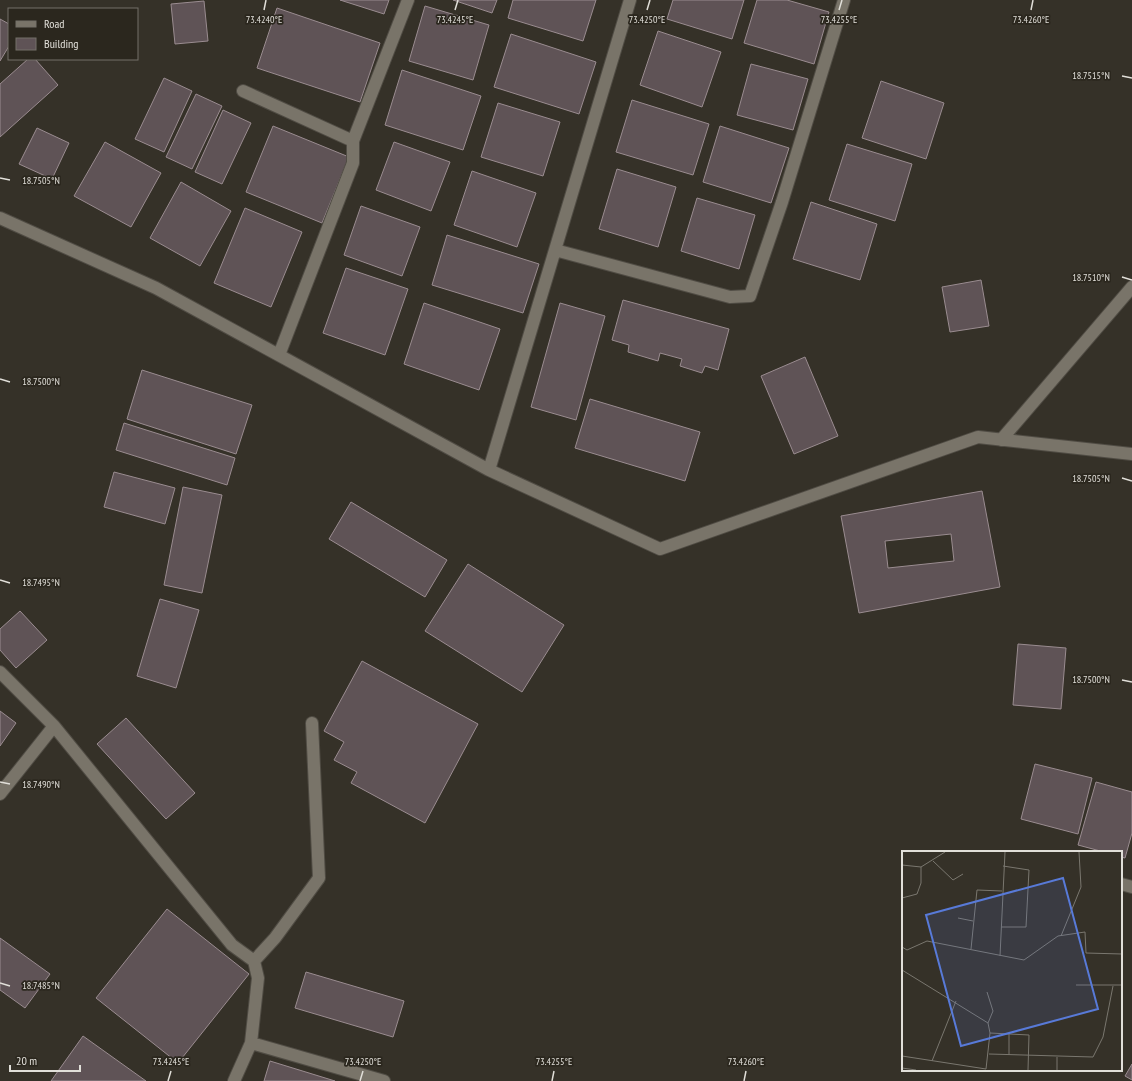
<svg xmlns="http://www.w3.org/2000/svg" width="1132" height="1081" font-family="'PT Sans Narrow',sans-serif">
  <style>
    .building { fill: #5f5356; stroke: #9a8c90; fill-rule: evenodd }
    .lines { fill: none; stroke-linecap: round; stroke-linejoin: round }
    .minor-casing { stroke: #504c44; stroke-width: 14 }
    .minor { stroke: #797469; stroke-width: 12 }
    .ticks { fill: none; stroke: #e1dfd9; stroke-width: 1.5 }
    .inset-road { fill: none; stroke: #7a776f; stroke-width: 1 }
    .view { fill: #587ad8; fill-opacity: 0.15; stroke: #587ad8; stroke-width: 2 }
    .inset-edge { fill: none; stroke: #e1dfd9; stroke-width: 2 }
    .ticks-label { font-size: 10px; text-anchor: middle; fill: #e1dfd9; stroke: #2b271e; stroke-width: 3.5; stroke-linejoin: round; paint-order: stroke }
  </style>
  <rect width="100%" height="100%" fill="#353128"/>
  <path class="building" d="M340 0H389L384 14Z
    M453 0H497L492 13Z
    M513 0H596L583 41 508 18Z
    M673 0H744L732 39 667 19Z
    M757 0H787L829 12 814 64 744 43Z
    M204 1 208 41 175 44 171 4Z
    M425 6 489 25 473 80 409 61Z
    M277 8 380 43 360 102 257 68Z
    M0 19 9 24V46L0 61Z
    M658 31 721 52 702 107 640 85Z
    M511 34 596 62 579 114 494 87Z
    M28 59H35L58 85 0 137V84Z
    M751 64 808 79 793 130 737 115Z
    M402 70 481 96 463 150 385 125Z
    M164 78 192 91 164 152 135 139Z
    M881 81 944 103 926 159 862 138Z
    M196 94 222 106 192 169 166 157Z
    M632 100 709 124 693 175 616 152Z
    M498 103 560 122 543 176 481 157Z
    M223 110 251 123 222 184 195 172Z
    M273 126 349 157 322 223 246 192Z
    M720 126 789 148 771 203 703 182Z
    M37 128 69 143 52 179 19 164Z
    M105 142 161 173 131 227 74 196Z
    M394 142 450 162 431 211 376 190Z
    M847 144 912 164 895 221 829 200Z
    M617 169 676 187 658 247 599 229Z
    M472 171 536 193 517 247 454 225Z
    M181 182 231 211 200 266 150 238Z
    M697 198 755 215 739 269 681 251Z
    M811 202 877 224 860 280 793 259Z
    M361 206 420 227 402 276 344 255Z
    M245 208 302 232 271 307 214 283Z
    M447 235 539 264 523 313 432 285Z
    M346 268 408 289 385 355 323 333Z
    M981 280 989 326 950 332 942 287Z
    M623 300 729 329 718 370 705 366 702 373 680 366 682 359 660 353 658 361 628 352 629 345 612 340Z
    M424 303 500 329 479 390 404 364Z
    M560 303 605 316 576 420 531 407Z
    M805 357 838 436 794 454 761 376Z
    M142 370 252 405 236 454 127 419Z
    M590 399 700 432 685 481 575 448Z
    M124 423 235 458 227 485 116 450Z
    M114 472 175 488 165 524 104 507Z
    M183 487 222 495 202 593 164 585Z
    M982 491 1000 587 859 613 841 516ZM951 534 954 561 888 568 885 541Z
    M351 502 447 560 425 597 329 539Z
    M468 564 564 625 522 692 425 631Z
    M160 599 199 610 176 688 137 676Z
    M20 611 47 640 16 668 0 650V629Z
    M1018 644 1066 648 1061 709 1013 705Z
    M362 661 478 724 425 823 351 783 357 772 334 760 344 742 324 731Z
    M0 711 16 723 0 746Z
    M126 718 195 793 166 819 97 744Z
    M1035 764 1092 778 1078 834 1021 819Z
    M1096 782 1132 792V833L1125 858 1121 857V852H1104L1078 845Z
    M167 909 249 974 178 1063 96 998Z
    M0 938 50 974 25 1008 0 990Z
    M306 972 404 1001 393 1037 295 1008Z
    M83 1036 146 1081H51Z
    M270 1061 335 1081H264Z
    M1132 1064V1080L1125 1076Z"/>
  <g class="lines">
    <g class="minor-casing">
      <path id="minor" d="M243 91 353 141
        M0 218 156 288 489 470 660 549 978 437 1132 454
        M555 250 730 297 750 296 782 202 844 0
        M279 355 353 163V141L408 0
        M1001 440 1132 287
        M489 470 630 0
        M0 672 54 726 232 945 254 961 258 978 251 1043 234 1081
        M0 794 54 726
        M1121 884 1132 887
        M254 961 275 938 319 878 312 723
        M251 1043 384 1081"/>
    </g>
    <use href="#minor" class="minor"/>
  </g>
  <path class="ticks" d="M264 10 266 0M455 10 458 0M647 10 650 0M839 10 842 0M1031 10 1033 0M1122 76 1132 78M0 178 10 180M1122 277 1132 280M0 379 10 382M1122 478 1132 481M0 580 10 583M1122 680 1132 682M0 782 10 784M0 983 10 986M168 1081 171 1071M360 1081 363 1071M552 1081 554 1071M744 1081 746 1071"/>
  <g transform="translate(902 851)">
    <rect width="220" height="220" fill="#353128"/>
    <path class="inset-road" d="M31 10 51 29 61 23M0 14 19 16 43 1M0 47 15 43 19 32V16M56 67 71 70M99 76H124L127 19 101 15M159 85 179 36 177 1M0 96 5 99 25 90 122 109 156 85 183 81 184 102 220 103M69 98 75 39 100 40M98 105 103 1M0 119 86 172M174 134H220M88 182 127 184 126 219M107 183V204M87 203 191 206 201 186 211 135M0 205 84 218 88 182 86 172 91 160 85 141M155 206V219M30 210 54 150M0 217 14 219"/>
    <path class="view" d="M161 27 196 158 59 195 24 64Z"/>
    <rect width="220" height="220" class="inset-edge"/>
  </g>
  <g class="ticks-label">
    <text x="264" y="23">73.4240°E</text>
    <text x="455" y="23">73.4245°E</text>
    <text x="647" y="23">73.4250°E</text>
    <text x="839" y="23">73.4255°E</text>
    <text x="1031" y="23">73.4260°E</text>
    <text x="1091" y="79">18.7515°N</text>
    <text x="41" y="184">18.7505°N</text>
    <text x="1091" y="281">18.7510°N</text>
    <text x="41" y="385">18.7500°N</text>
    <text x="1091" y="482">18.7505°N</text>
    <text x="41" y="586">18.7495°N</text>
    <text x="1091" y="683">18.7500°N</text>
    <text x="41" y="788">18.7490°N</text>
    <text x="41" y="989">18.7485°N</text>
    <text x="171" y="1065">73.4245°E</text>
    <text x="363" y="1065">73.4250°E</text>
    <text x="554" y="1065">73.4255°E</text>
    <text x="746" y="1065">73.4260°E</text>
  </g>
  <rect x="8" y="8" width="130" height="52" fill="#2b271e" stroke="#747169"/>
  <rect x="16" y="21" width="20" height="6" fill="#797469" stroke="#747169"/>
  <text x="44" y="28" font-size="12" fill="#e1dfd9">Road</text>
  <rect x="16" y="38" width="20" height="12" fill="#5f5356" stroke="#747169"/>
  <text x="44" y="48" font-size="12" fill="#e1dfd9">Building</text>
  <path d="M10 1065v6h70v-6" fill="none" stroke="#e1dfd9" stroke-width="2"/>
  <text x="16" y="1065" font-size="12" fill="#e1dfd9" stroke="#2b271e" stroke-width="3" paint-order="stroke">20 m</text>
</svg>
